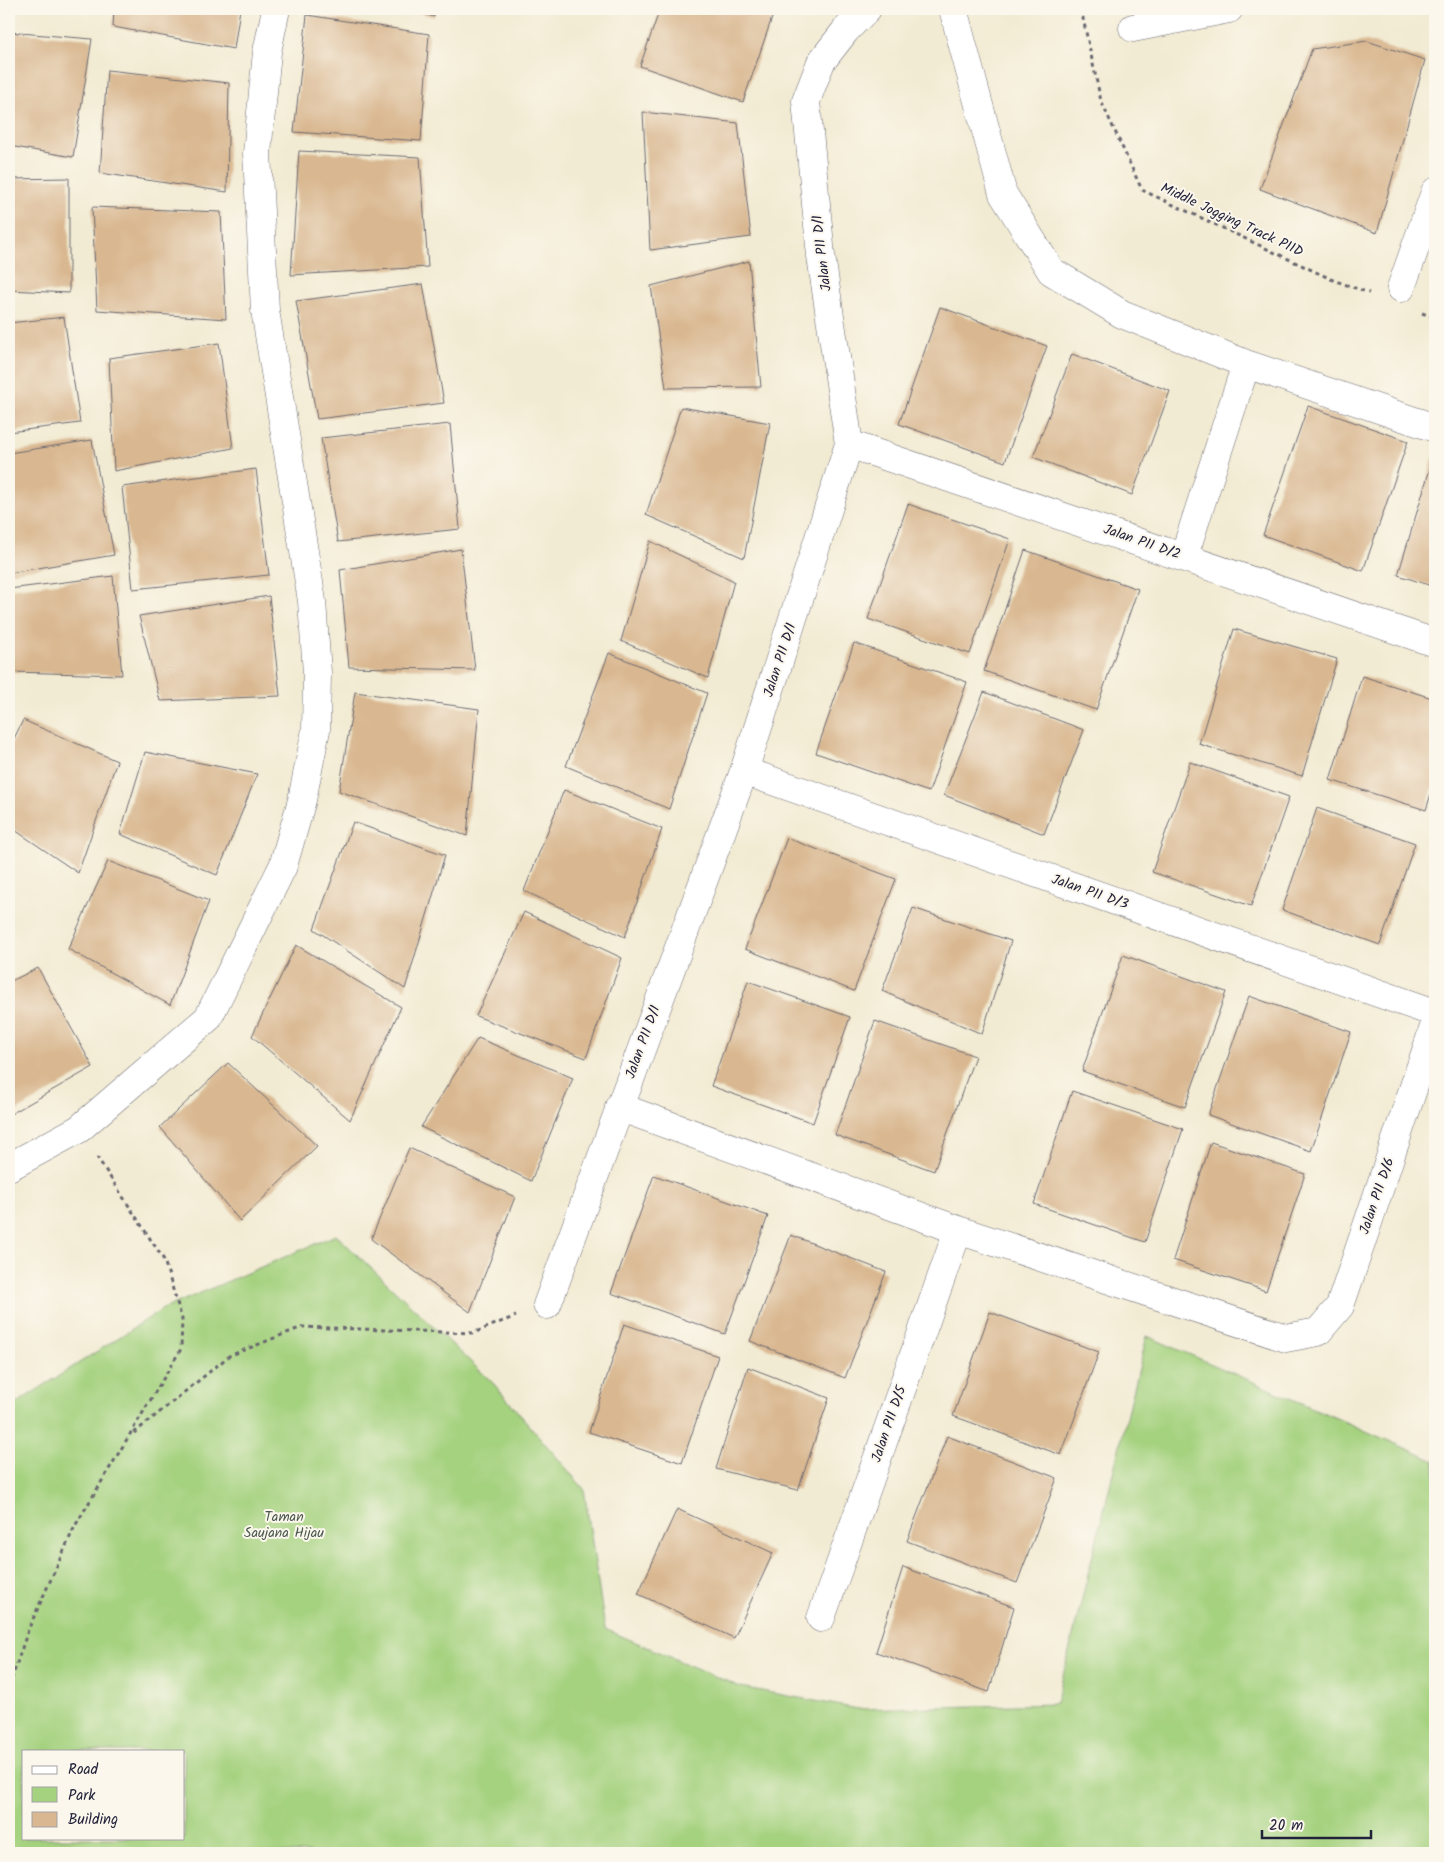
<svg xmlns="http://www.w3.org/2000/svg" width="1444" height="1862" font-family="Kalam,sans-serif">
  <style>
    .green { fill: #a5d27f; stroke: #647a5d; fill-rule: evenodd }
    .building { fill: #d9b891 }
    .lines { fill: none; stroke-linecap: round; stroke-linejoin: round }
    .street-casing { stroke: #6b6870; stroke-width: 29 }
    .path { stroke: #6b6870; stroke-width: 3; stroke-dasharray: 4 4; stroke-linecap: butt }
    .street { stroke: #fff; stroke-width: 28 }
    .labels { text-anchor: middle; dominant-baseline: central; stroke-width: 4; stroke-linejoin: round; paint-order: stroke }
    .street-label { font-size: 14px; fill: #22223b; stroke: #fbf7ec }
    .park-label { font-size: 14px; fill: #49574f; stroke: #fbf7ec }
  </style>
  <rect width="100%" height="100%" fill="#fbf7ec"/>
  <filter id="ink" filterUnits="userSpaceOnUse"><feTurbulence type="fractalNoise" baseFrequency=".02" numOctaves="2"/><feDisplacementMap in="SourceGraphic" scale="10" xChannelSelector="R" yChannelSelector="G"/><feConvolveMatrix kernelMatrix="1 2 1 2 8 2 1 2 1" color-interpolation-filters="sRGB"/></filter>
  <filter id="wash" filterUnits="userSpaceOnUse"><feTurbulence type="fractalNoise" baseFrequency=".0096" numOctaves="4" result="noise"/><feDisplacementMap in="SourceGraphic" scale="20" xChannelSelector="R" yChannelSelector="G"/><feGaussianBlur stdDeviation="1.12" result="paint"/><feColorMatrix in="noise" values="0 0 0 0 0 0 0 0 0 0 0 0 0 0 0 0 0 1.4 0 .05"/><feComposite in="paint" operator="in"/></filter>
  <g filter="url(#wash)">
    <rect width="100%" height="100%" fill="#f2ebd3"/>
    <path class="green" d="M336 1235 493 1383 584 1489 605 1629 740 1687 858 1709 1056 1704 1147 1336 1435 1461V1853H9V1408L163 1309ZM24 1751H184V1838H24Z"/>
    <g id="blocks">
      <path class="building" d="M114 9H240L234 49 113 27Z
        M407 9H436L434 17Z
        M660 9H775L743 102 640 66Z
        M307 15 429 34 421 141 294 132Z
        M9 32 92 39 73 157 9 146Z
        M1367 41 1425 60 1377 233 1260 189 1312 49Z
        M107 70 229 83 227 192 100 173Z
        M643 112 738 123 751 237 650 250Z
        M299 151 420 157 428 267 291 275Z
        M69 178V293L9 290V179Z
        M92 207 221 212 226 319 97 310Z
        M749 261 761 387 666 388 651 286Z
        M423 284 444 403 317 419 296 301Z
        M940 307 1047 346 1005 462 899 424Z
        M64 317 80 423 9 432V323Z
        M219 343 233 448 114 471 109 358Z
        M1072 354 1170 391 1132 495 1033 457Z
        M1308 406 1408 441 1363 571 1263 535Z
        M681 407 770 423 744 558 646 515Z
        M450 424 460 529 338 542 321 438Z
        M92 440 114 555 9 573V453Z
        M1435 452V587L1398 575Z
        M256 469 269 575 133 589 122 487Z
        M908 504 1010 539 970 654 868 619Z
        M650 541 734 581 708 678 621 641Z
        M461 549 475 670 349 667 340 570Z
        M1025 550 1138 589 1096 710 984 671Z
        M113 576 122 675 11 672 9 589Z
        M269 596 280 696 160 701 139 616Z
        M1234 629 1337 659 1302 776 1199 744Z
        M854 643 967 682 929 792 816 753Z
        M609 653 707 693 669 809 566 766Z
        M1362 676 1435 699V781L1426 810 1330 780Z
        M355 692 479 709 467 836 339 791Z
        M984 692 1084 730 1044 834 944 795Z
        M23 720 117 761 78 873 9 826V749Z
        M145 752 257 774 217 875 120 834Z
        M1190 762 1289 797 1251 906 1152 872Z
        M564 790 662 829 625 937 524 891Z
        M1317 808 1415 843 1380 945 1282 910Z
        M353 822 445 855 405 989 314 929Z
        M787 838 896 879 854 991 745 949Z
        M108 861 209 901 170 1005 68 949Z
        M913 908 1011 941 982 1034 882 991Z
        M524 912 622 958 586 1058 476 1016Z
        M296 945 401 1007 350 1120 252 1036Z
        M1123 955 1226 992 1185 1107 1082 1071Z
        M38 968 93 1067 9 1115V982Z
        M748 981 850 1017 813 1123 711 1086Z
        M1249 996 1351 1032 1311 1151 1208 1115Z
        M875 1021 975 1056 934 1171 835 1135Z
        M478 1038 573 1078 531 1181 421 1127Z
        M228 1063 317 1146 240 1221 160 1127Z
        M1072 1091 1183 1129 1145 1242 1034 1204Z
        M1211 1142 1305 1174 1266 1291 1173 1260Z
        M409 1148 515 1197 470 1312 371 1239Z
        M654 1175 768 1216 725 1334 611 1293Z
        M791 1235 886 1272 845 1378 750 1341Z
        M990 1312 1099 1352 1061 1455 953 1416Z
        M624 1324 718 1356 682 1463 589 1432Z
        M748 1367 829 1398 798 1490 716 1469Z
        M947 1436 1057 1478 1017 1583 907 1541Z
        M677 1509 773 1553 734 1638 638 1594Z
        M903 1567 1014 1607 989 1692 876 1652Z"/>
    </g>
  </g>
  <g filter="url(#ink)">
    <use href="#blocks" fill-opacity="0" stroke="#6b6870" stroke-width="1"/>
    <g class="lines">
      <g class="street-casing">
        <path id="street" d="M953 9 1003 194 1051 271 1122 314 1246 364 1435 428
          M1133 28 1229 9
          M1401 288 1435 192
          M849 444 1435 643
          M1184 556 1246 364
          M744 771 1435 1013
          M619 1107 958 1230 1286 1338 1318 1332 1340 1306 1435 1024
          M9 1167 79 1129 208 1018 283 866 302 800 316 730 317 673 312 601 265 310 257 153 267 52 276 9
          M547 1305 744 771 849 444 821 256 806 101 821 62 846 30 867 9
          M821 1618 958 1230"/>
      </g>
      <path class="path" d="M1081 9 1101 101 1142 190 1333 280 1369 293
        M1422 313 1435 318
        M134 1433 229 1356 302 1327 473 1333 516 1316
        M9 1687 28 1630 75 1526 181 1349 182 1319 164 1260 97 1157"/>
      <use href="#street" class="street"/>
    </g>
  </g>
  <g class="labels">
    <g class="street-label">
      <text transform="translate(1232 220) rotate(25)">Middle Jogging Track P11D</text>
      <text transform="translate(822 253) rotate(-97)">Jalan P11 D/1</text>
      <text transform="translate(1142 542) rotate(19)">Jalan P11 D/2</text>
      <text transform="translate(780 660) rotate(-72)">Jalan P11 D/1</text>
      <text transform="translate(1090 892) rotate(19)">Jalan P11 D/3</text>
      <text transform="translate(643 1042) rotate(-70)">Jalan P11 D/1</text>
      <text transform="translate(1377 1196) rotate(-71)">Jalan P11 D/6</text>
      <text transform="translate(889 1424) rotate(-71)">Jalan P11 D/5</text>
    </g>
    <g class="park-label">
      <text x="284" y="1517">Taman<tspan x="284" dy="16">Saujana Hijau</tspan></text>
    </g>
  </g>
  <rect width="1444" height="1862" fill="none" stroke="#fbf7ec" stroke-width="30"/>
  <rect x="22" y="1750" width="162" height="90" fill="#fbf7ec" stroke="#a4a2a5"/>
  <rect x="32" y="1766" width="25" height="8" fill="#ffffff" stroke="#a4a2a5"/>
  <text x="68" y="1774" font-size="15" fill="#22223b">Road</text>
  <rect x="32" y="1787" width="25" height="15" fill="#a5d27f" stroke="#a4a2a5"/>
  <text x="68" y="1800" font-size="15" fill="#22223b">Park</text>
  <rect x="32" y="1812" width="25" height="15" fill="#d9b891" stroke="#a4a2a5"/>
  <text x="68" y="1824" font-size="15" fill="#22223b">Building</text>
  <path d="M1262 1830v8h109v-8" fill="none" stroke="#22223b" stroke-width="2.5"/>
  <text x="1269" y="1830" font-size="15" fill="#22223b" stroke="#fbf7ec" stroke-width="4" paint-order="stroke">20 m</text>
</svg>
